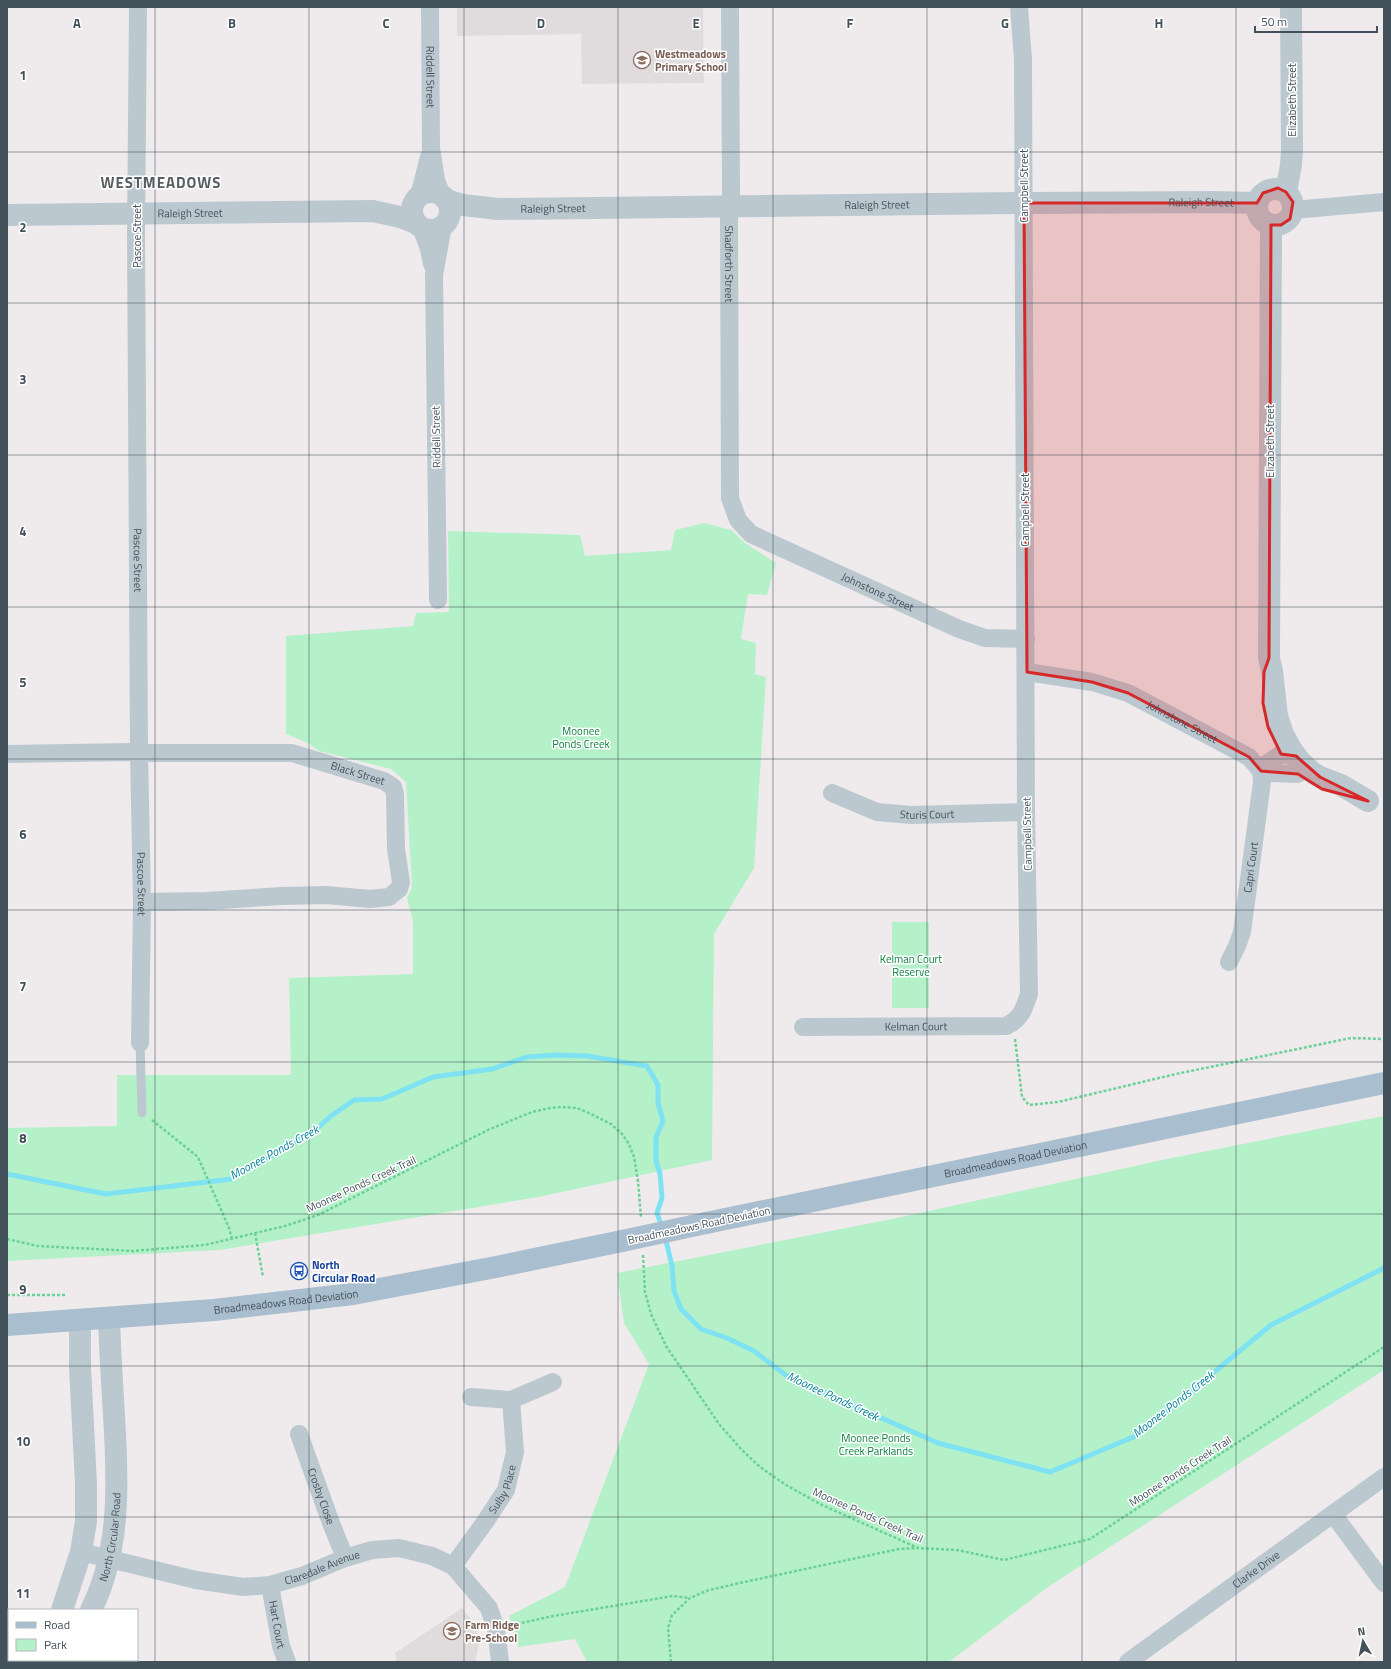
<svg xmlns="http://www.w3.org/2000/svg" width="1391" height="1669" font-family="'Titillium Web',sans-serif">
  <style>
    .education { fill: #e0dcde }
    .green { fill: #b5f1c8 }
    .lines { fill: none; stroke-linecap: round; stroke-linejoin: round }
    .stream { stroke: #7ee2f2; stroke-width: 5 }
    .path { stroke: #6bd198; stroke-width: 2.5; stroke-dasharray: 3 2; stroke-linecap: butt }
    .service { stroke: #bbc8d0; stroke-width: 9 }
    .minor { stroke: #bbc8d0; stroke-width: 18 }
    .tertiary { stroke: #bbc8d0; stroke-width: 22 }
    .primary { stroke: #a9bece; stroke-width: 22 }
    .primary-bridge { stroke: #a9bece; stroke-width: 22 }
    .marked { fill: #d62828; fill-opacity: 0.2; stroke: #d62828; stroke-width: 3; stroke-linejoin: round }
    .grid { fill: none; stroke: #43515a; stroke-width: 1; stroke-opacity: 0.55 }
    .labels { text-anchor: middle; dominant-baseline: central; stroke-width: 3; stroke-linejoin: round; paint-order: stroke }
    .education-label { font-size: 11px; font-weight: bold; fill: #785e54; stroke: #fff; text-anchor: start }
    .street-label { font-size: 11px; fill: #43515a; stroke: #fff }
    .park-label { font-size: 11px; fill: #0f8040; stroke: #fff }
    .transit-label { font-size: 11px; font-weight: bold; fill: #164399; stroke: #fff; text-anchor: start }
    .water-label { font-size: 12px; font-style: italic; fill: #048297; stroke: #fff }
    .district-label { font-size: 15px; font-weight: bold; letter-spacing: 1px; fill: #585d61; stroke: #fff }
    .grid-label { font-size: 13px; text-anchor: middle; font-weight: bold; fill: #43515a; stroke: #fff; stroke-width: 3; stroke-linejoin: round; paint-order: stroke }
  </style>
  <rect width="100%" height="100%" fill="#efebec"/>
  <path class="education" d="M457 7H703L704 83 582 84 581 34 457 36Z
    M462 1608 473 1622 480 1640 475 1662H397L395 1653Z"/>
  <path class="green" d="M704 523 731 530 745 543 776 563 767 595 748 594 741 639 756 643 755 674 766 677 754 868 714 934 712 1160 538 1197 220 1250 7 1261V1128L117 1126V1075H291L289 978 413 974V921L407 898 412 887 406 782 391 769 319 751 308 743 286 734V636L413 626 416 613 449 612 448 531 580 535 585 556 671 550 675 530Z
    M892 922H929V1008H892Z
    M1384 1116V1370L1048 1587 949 1662H587L575 1639 518 1647 509 1616 565 1587 649 1364 624 1323 617 1273 897 1218 1167 1159Z"/>
  <g class="lines">
    <path class="stream" d="M7 1174 106 1194 232 1179 313 1132 331 1116 354 1100 382 1099 433 1077 492 1069 527 1057 555 1055 587 1056 647 1066 658 1085V1103L663 1121 656 1137V1161L660 1174 662 1198 657 1213 662 1227
      M665 1236 672 1266 674 1291 681 1309 701 1329 727 1338 754 1351 787 1376 938 1443 1050 1472 1138 1435 1271 1325 1384 1268"/>
    <path class="path" d="M1015 1039 1022 1097 1029 1105 1058 1102 1176 1074 1351 1038 1384 1039
      M152 1120 198 1157 229 1228 232 1239
      M255 1233 263 1277
      M7 1239 38 1246 133 1251 205 1245 285 1226 318 1215 490 1129 532 1112 550 1108 562 1107 577 1108 591 1114 611 1124 622 1134 629 1144 634 1157 638 1181 641 1218
      M643 1255 645 1292 651 1314 666 1346 719 1424 741 1449 760 1467 786 1485 820 1504 918 1548 957 1550 1004 1560 1090 1539 1384 1347
      M7 1295H65
      M512 1625 553 1616 673 1596 690 1598
      M671 1662 668 1628 672 1615 690 1598 706 1591 735 1584 899 1549 917 1548"/>
    <path class="service" d="M140 1043 142 1113"/>
    <g class="minor">
      <path id="s1" d="M138 7 136 233 139 753 142 902 140 1043"/>
      <path id="s2" d="M430 7 431 148 436 180 442 196"/>
      <path id="s3" d="M730 7 731 195 729 214 730 498 738 520 751 534 959 629 985 638 1026 639"/>
      <path d="M419 196 429 157"/>
      <path d="M1293 210 1384 202"/>
      <path d="M421 227 429 249 432 264"/>
      <path d="M438 600 434 275 443 226"/>
      <path id="s4" d="M1027 672 1092 682 1128 693 1249 757 1261 771 1269 773 1298 774"/>
      <path id="s5" d="M7 754 131 752 146 753H292L384 781 393 787 395 794 396 849 401 882 399 889 389 897 370 899 326 895 282 896 206 901 142 902"/>
      <path d="M1261 771 1265 765 1281 754 1296 756"/>
      <path id="s6" d="M832 793 877 812 911 815 1026 812"/>
      <path id="s7" d="M1229 962 1237 946 1242 932 1262 782 1261 771"/>
      <path id="s8" d="M803 1027 1006 1026C1021 1019 1024 1009 1029 994L1026 812 1023 59 1019 7"/>
      <path d="M471 1397 511 1400 553 1382"/>
      <path id="s9" d="M299 1434 331 1523 345 1558"/>
      <path d="M1333 1514 1384 1583"/>
      <path id="s10" d="M81 1552 196 1580 243 1587 270 1585 302 1576 345 1558 372 1550 399 1548 432 1556 453 1566 489 1608 496 1629 500 1662"/>
      <path id="s11" d="M453 1566 485 1522 506 1490 515 1452 511 1400"/>
      <path id="s12" d="M270 1585 281 1646 287 1662"/>
      <path id="s13" d="M1128 1662 1384 1477"/>
    </g>
    <g class="tertiary">
      <circle cx="1275" cy="207" r="18"/>
      <path d="M1286 192 1291 165 1292 150 1291 7"/>
      <circle cx="431" cy="211" r="19"/>
      <path id="s14" d="M446 200 463 205 498 209 1024 203 1212 202 1257 203"/>
      <path id="s15" d="M7 215 373 211 400 217 416 223"/>
      <path d="M1271 225 1269 658 1272 671 1277 716 1283 734 1291 749 1300 761 1312 772 1320 777 1341 785 1368 801"/>
      <path d="M62 1610 81 1552 86 1521V1484L80 1367V1320"/>
      <path id="s16" d="M91 1610C121 1550 118 1481 114 1415 112 1383 110 1350 109 1318"/>
      <path d="M39 1662 40 1660"/>
      <path d="M68 1662 69 1660"/>
    </g>
    <g class="primary">
      <path id="s17" d="M706 1223 1384 1083"/>
      <path id="s18" d="M7 1325 214 1310 353 1294 496 1267 622 1241"/>
    </g>
    <path class="primary-bridge" d="M622 1241 706 1223"/>
  </g>
  <path class="marked" d="M1278 188 1286 192 1293 202 1290 219 1281 225H1271L1269 658 1264 672 1263 703 1268 727 1281 754 1296 756 1320 777 1368 801 1322 789 1298 774 1261 771 1249 757 1128 693 1092 682 1027 672 1024 203H1257L1263 193Z"/>
  <path class="grid" d="M155 7V1662M309 7V1662M464 7V1662M618 7V1662M773 7V1662M927 7V1662M1082 7V1662M1236 7V1662M7 152H1384M7 303H1384M7 455H1384M7 607H1384M7 759H1384M7 910H1384M7 1062H1384M7 1214H1384M7 1366H1384M7 1517H1384"/>
  <defs>
    <g id="school-ring" transform="scale(0.9)"><circle r="9.5" fill="#fff" stroke="#8d6e63" stroke-width="1.5"/><path d="M0-5L7-2L0 1L-7-2ZM-4 1L0 2.5L4 1V4Q0 6-4 4Z" fill="#8d6e63"/></g>
    <g id="bus-ring" transform="scale(0.9)"><circle r="9.5" fill="#fff" stroke="#1a4fb4" stroke-width="1.5"/><path d="M-5-6H5V4H4V6H2V4H-2V6H-4V4H-5ZM-3.5-4V0h7V-4ZM-3.5 1.2v1.5H-2V1.2ZM2 1.2v1.5H3.5V1.2Z" fill="#1a4fb4"/></g>
  </defs>
  <g fill-rule="evenodd">
    <use href="#school-ring" x="642" y="60"/>
    <use href="#bus-ring" x="299" y="1271"/>
    <use href="#school-ring" x="452" y="1631"/>
  </g>
  <g class="labels">
    <g class="education-label">
      <text x="655" y="54">Westmeadows<tspan x="655" dy="13">Primary School</tspan></text>
      <text x="465" y="1625">Farm Ridge<tspan x="465" dy="13">Pre-School</tspan></text>
    </g>
    <g class="street-label">
      <text stroke="none"><textPath href="#s2" startOffset="70">Riddell Street</textPath></text>
      <text transform="translate(1292 100) rotate(-90)">Elizabeth Street</text>
      <text transform="translate(1024 186) rotate(-90)">Campbell Street</text>
      <text stroke="none"><textPath href="#s14" startOffset="756">Raleigh Street</textPath></text>
      <text stroke="none"><textPath href="#s14" startOffset="432">Raleigh Street</textPath></text>
      <text stroke="none"><textPath href="#s14" startOffset="108">Raleigh Street</textPath></text>
      <text stroke="none"><textPath href="#s15" startOffset="183">Raleigh Street</textPath></text>
      <text transform="translate(137 236) rotate(-90)">Pascoe Street</text>
      <text stroke="none"><textPath href="#s3" startOffset="257">Shadforth Street</textPath></text>
      <text transform="translate(436 437) rotate(-91)">Riddell Street</text>
      <text transform="translate(1270 441) rotate(-90)">Elizabeth Street</text>
      <text transform="translate(1025 510) rotate(-90)">Campbell Street</text>
      <text stroke="none"><textPath href="#s1" startOffset="553">Pascoe Street</textPath></text>
      <text stroke="none"><textPath href="#s3" startOffset="673">Johnstone Street</textPath></text>
      <text stroke="none"><textPath href="#s4" startOffset="165">Johnstone Street</textPath></text>
      <text stroke="none"><textPath href="#s5" startOffset="354">Black Street</textPath></text>
      <text stroke="none"><textPath href="#s6" startOffset="99">Sturis Court</textPath></text>
      <text transform="translate(1027 834) rotate(-91)">Campbell Street</text>
      <text stroke="none"><textPath href="#s7" startOffset="98">Capri Court</textPath></text>
      <text stroke="none"><textPath href="#s1" startOffset="877">Pascoe Street</textPath></text>
      <text stroke="none"><textPath href="#s8" startOffset="113">Kelman Court</textPath></text>
      <text stroke="none"><textPath href="#s17" startOffset="316">Broadmeadows Road Deviation</textPath></text>
      <text transform="translate(361 1184) rotate(-25)">Moonee Ponds Creek Trail</text>
      <text transform="translate(699 1225) rotate(-12)">Broadmeadows Road Deviation</text>
      <text stroke="none"><textPath href="#s18" startOffset="280">Broadmeadows Road Deviation</textPath></text>
      <text transform="translate(1180 1471) rotate(-33)">Moonee Ponds Creek Trail</text>
      <text stroke="none"><textPath href="#s11" startOffset="92">Sulby Place</textPath></text>
      <text stroke="none"><textPath href="#s9" startOffset="66">Crosby Close</textPath></text>
      <text transform="translate(868 1515) rotate(24)">Moonee Ponds Creek Trail</text>
      <text stroke="none"><textPath href="#s16" startOffset="76">North Circular Road</textPath></text>
      <text stroke="none"><textPath href="#s10" startOffset="248">Claredale Avenue</textPath></text>
      <text stroke="none"><textPath href="#s13" startOffset="158">Clarke Drive</textPath></text>
      <text stroke="none"><textPath href="#s12" startOffset="40">Hart Court</textPath></text>
    </g>
    <g class="park-label">
      <text x="581" y="731">Moonee<tspan x="581" dy="13">Ponds Creek</tspan></text>
      <text x="911" y="959">Kelman Court<tspan x="911" dy="13">Reserve</tspan></text>
      <text x="876" y="1438">Moonee Ponds<tspan x="876" dy="13">Creek Parklands</tspan></text>
    </g>
    <g class="transit-label">
      <text x="312" y="1265">North<tspan x="312" dy="13">Circular Road</tspan></text>
    </g>
    <g class="water-label">
      <text transform="translate(274 1152) rotate(-29)">Moonee Ponds Creek</text>
      <text transform="translate(833 1396) rotate(25)">Moonee Ponds Creek</text>
      <text transform="translate(1173 1404) rotate(-38)">Moonee Ponds Creek</text>
    </g>
    <g class="district-label">
      <text x="161" y="182">WESTMEADOWS</text>
    </g>
  </g>
  <g class="grid-label">
    <text x="77" y="28">A</text>
    <text x="232" y="28">B</text>
    <text x="386" y="28">C</text>
    <text x="541" y="28">D</text>
    <text x="696" y="28">E</text>
    <text x="850" y="28">F</text>
    <text x="1005" y="28">G</text>
    <text x="1159" y="28">H</text>
    <text x="23" y="80">1</text>
    <text x="23" y="232">2</text>
    <text x="23" y="384">3</text>
    <text x="23" y="536">4</text>
    <text x="23" y="687">5</text>
    <text x="23" y="839">6</text>
    <text x="23" y="991">7</text>
    <text x="23" y="1143">8</text>
    <text x="23" y="1294">9</text>
    <text x="23" y="1446">10</text>
    <text x="23" y="1598">11</text>
  </g>
  <rect width="1391" height="1669" fill="none" stroke="#43515a" stroke-width="16"/>
  <rect x="8" y="1609" width="130" height="52" fill="#ffffff" stroke="#b4b9bd"/>
  <rect x="16" y="1622" width="20" height="6" fill="#a9bece" stroke="#b4b9bd"/>
  <text x="44" y="1629" font-size="12" fill="#43515a">Road</text>
  <rect x="16" y="1639" width="20" height="12" fill="#b5f1c8" stroke="#b4b9bd"/>
  <text x="44" y="1649" font-size="12" fill="#43515a">Park</text>
  <g transform="translate(1363 1641) rotate(351)" stroke="#ffffff" stroke-width="3" paint-order="stroke">
  <path d="M0-3L7 15L0 10L-7 15Z" fill="#43515a"/>
  <text y="-6" font-size="11" font-weight="bold" text-anchor="middle" fill="#43515a">N</text>
  </g>
  <path d="M1255 26v6h122v-6" fill="none" stroke="#43515a" stroke-width="2"/>
  <text x="1261" y="26" font-size="12" fill="#43515a" stroke="#ffffff" stroke-width="3" paint-order="stroke">50 m</text>
</svg>
